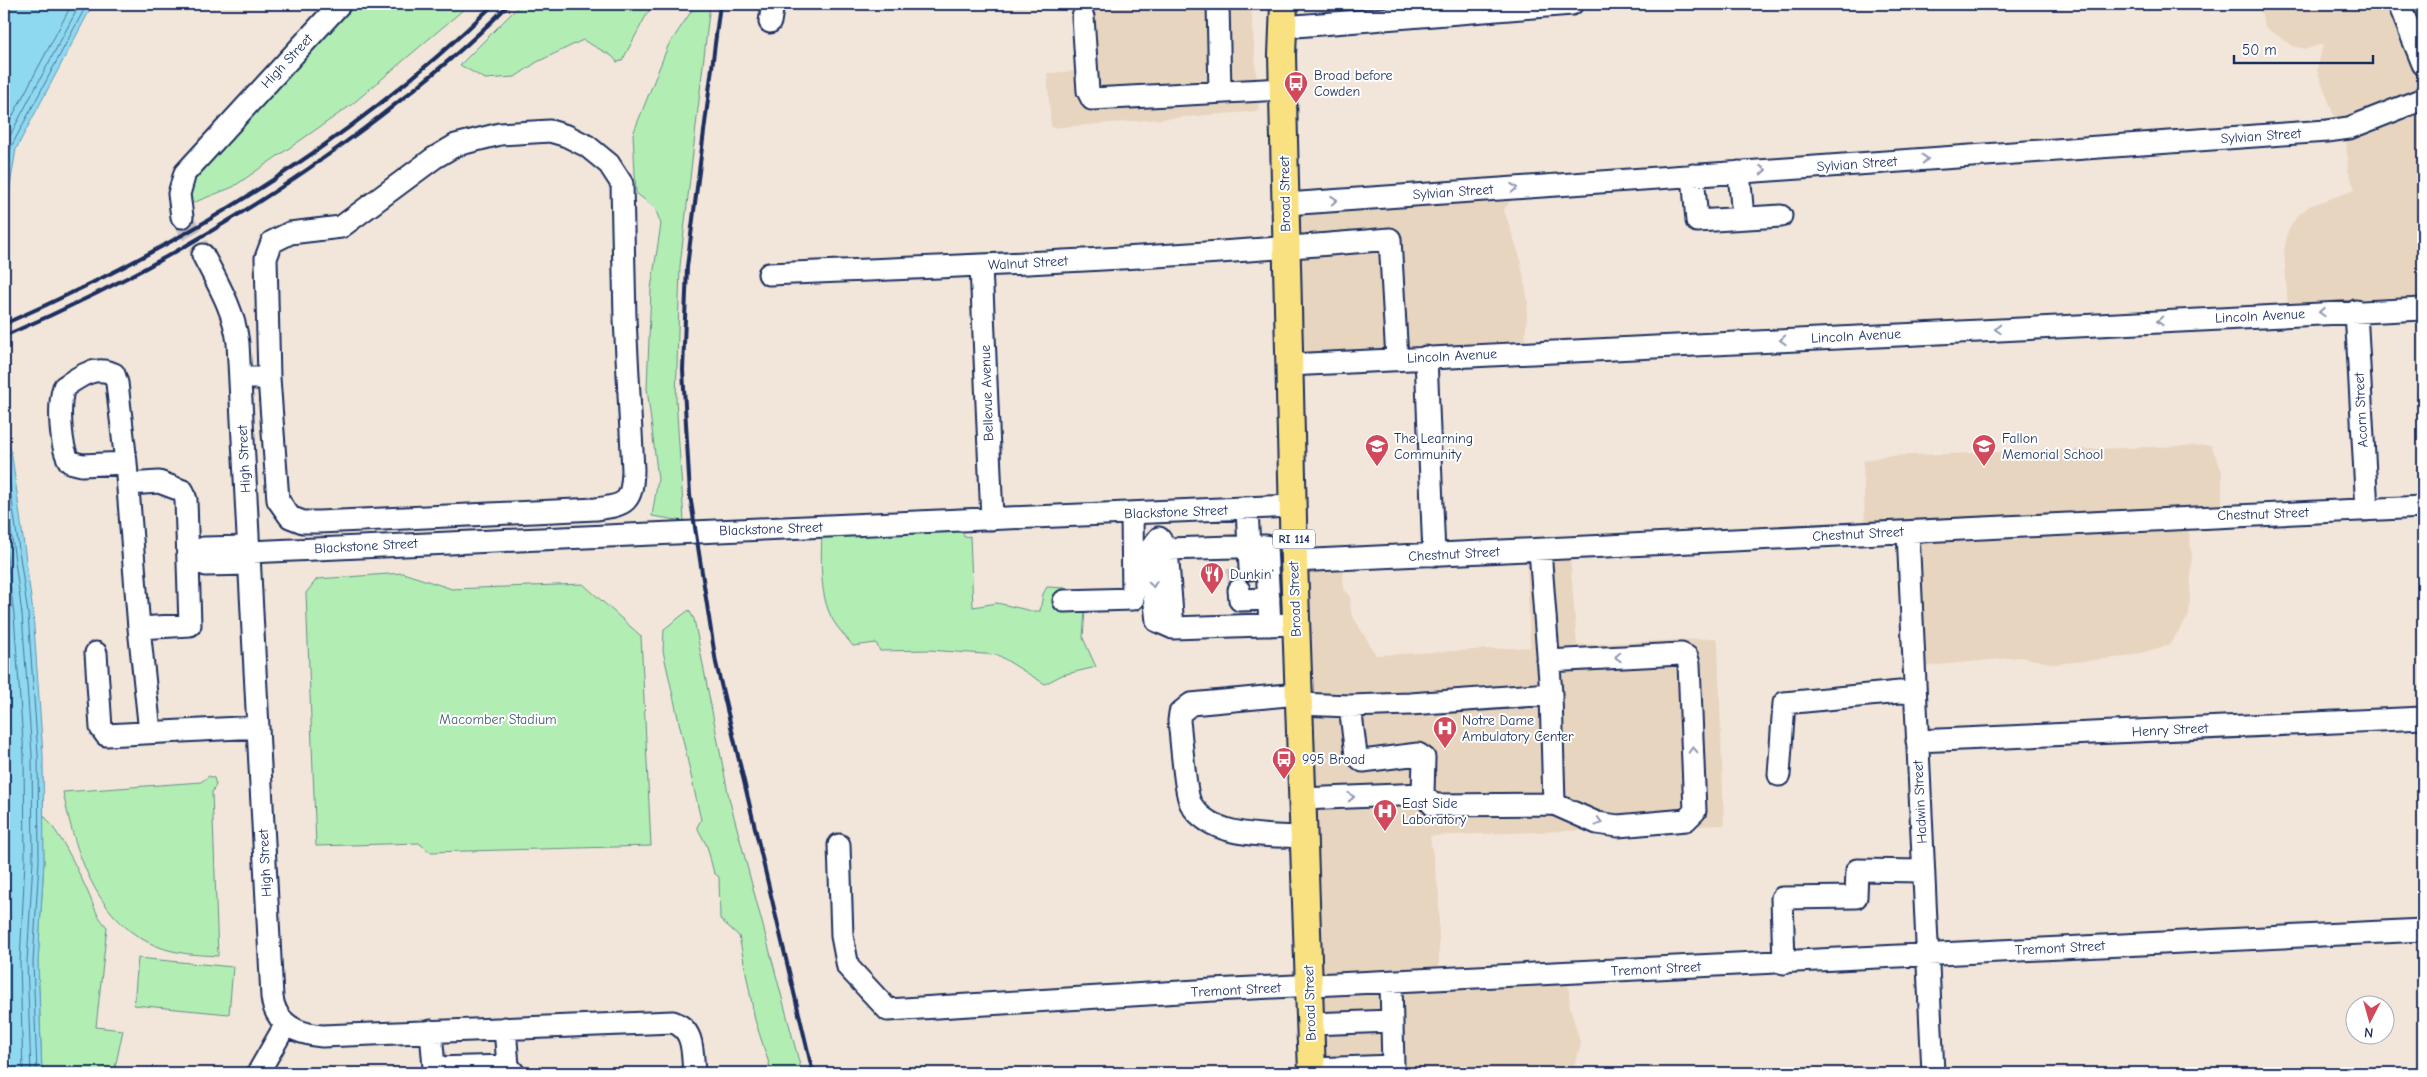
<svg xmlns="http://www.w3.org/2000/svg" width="2427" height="1077" font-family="'Comic Neue',sans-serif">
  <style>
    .built { fill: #e8d5c0 }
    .green { fill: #b2eeb3; stroke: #668e88 }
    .water { fill: #8fd9f0; stroke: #6195b6 }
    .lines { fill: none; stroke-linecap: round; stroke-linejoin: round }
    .shore { stroke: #497398; stroke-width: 1 }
    .minor-tunnel { stroke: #c7c1c1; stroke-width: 21; stroke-dasharray: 21 11; stroke-linecap: butt }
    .minor-casing { stroke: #1b2f5e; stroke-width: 25 }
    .major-casing { stroke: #1b2f5e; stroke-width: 30 }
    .minor { stroke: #fff; stroke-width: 21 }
    .major { stroke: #f9e181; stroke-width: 26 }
    .rail { stroke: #1b2f5e; stroke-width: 4 }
    .oneway { stroke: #8d97ae }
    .labels { text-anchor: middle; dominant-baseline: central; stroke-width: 4; stroke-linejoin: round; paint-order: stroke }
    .shield { fill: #fff; stroke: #5f6d8e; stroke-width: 1 }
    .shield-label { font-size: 12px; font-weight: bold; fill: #1b2f5e }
    .street-label { font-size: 14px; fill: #1b2f5e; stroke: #fff }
    .poi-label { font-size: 14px; fill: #1b2f5e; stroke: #fff; text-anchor: start }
    .park-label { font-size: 14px; fill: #415f73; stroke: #fff }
  </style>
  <rect width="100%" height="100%" fill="#f2e6da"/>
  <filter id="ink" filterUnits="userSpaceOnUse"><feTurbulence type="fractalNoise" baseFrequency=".02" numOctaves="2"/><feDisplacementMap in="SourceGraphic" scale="10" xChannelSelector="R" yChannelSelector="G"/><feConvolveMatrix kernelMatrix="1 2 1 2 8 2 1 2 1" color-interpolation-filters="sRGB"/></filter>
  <g filter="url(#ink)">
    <path class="built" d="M1077 4H1251L1259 111 1051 128 1047 73 1080 71Z
      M2259 4H2423V302L2288 309 2284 251 2288 231 2297 216 2309 206 2355 190 2348 170 2345 127 2336 121 2317 70 2323 44 2306 49 2292 46 2265 27Z
      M1524 181 1504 210 1520 257 1528 302 1525 344 1500 347 1292 353 1287 200Z
      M2211 445 2222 471V512L2187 518 2192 557 2189 616 2169 645 2126 657 2054 664 2021 657 1918 667 1909 531 1865 525 1863 461 1884 456Z
      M1569 544 1577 645 1716 638 1718 641 1724 825 1430 836 1439 894V970L1567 964 1570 1007 1581 1045 1572 1073H1311L1296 557 1342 556 1344 590 1350 597 1351 613 1376 655 1530 647 1526 546Z"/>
    <path class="green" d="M333 4H470L350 106 233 187 185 206 204 143Z
      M521 4H656L648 12 622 61 617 62 612 56 583 40 537 62 515 77 485 79 460 65Z
      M695 4H710L680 266 676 399 684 521 652 516 658 479 647 388 651 289 661 224 655 208 636 193 633 134 668 46 695 6Z
      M958 516 964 537 970 536 973 607 997 603 1032 611H1040L1043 594 1047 587 1067 588 1085 610 1083 638 1096 667 1062 675 1045 684 998 655 929 650 880 651 876 643 853 646C847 638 839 630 834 622 817 594 822 554 822 523Z
      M403 573 452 589 583 584 641 636 651 846 430 852 419 843 316 846 306 593 317 579Z
      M689 610 694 619 729 798 802 1073H772L755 1020 739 936 720 919 719 877 714 873 707 846 697 827 701 820 663 651 664 629Z
      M209 776 214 778 216 785 212 792 218 956C205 955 190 955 177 952 101 937 76 857 63 792L201 782Z
      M42 813C62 837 72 858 85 886 93 902 94 913 107 927L96 1027 123 1030 114 1073H42L38 962 44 861Z
      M138 958 233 967 229 1014 134 1005Z"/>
    <path class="water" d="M4 4H93L16 149 4 223Z
      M4 422 12 456 33 613 43 755 44 861 38 962 42 1073H4Z"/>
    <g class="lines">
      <path class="shore" d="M4 132 72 4
        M4 153 6 143 80 4
        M4 192 11 147 87 4
        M4 443 28 614 38 755 39 861 33 962 37 1073
        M4 478 22 614 32 755 33 861 27 962 31 1073
        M4 533 14 615 24 755 25 861 20 962 23 1073"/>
      <path class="minor-tunnel" d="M182 217 203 255
        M1237 568 1239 590"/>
      <g class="minor-casing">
        <path id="minor" d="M1218 4 1220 91
          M2399 4 2423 64
          M1083 17 1088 91 1092 99 1283 89
          M770 22 773 4
          M1283 27 1572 4
          M1739 172 1743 218
          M1693 175 1697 221 1781 216
          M1286 204 2327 131 2349 128 2423 99
          M182 217 179 194 185 173 340 4
          M203 255C218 284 234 310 238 343L272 997C275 1024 297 1034 322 1036L673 1022C695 1030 692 1053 694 1073
          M981 266 992 519
          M769 274C976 266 1184 257 1390 239L1397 359
          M2356 311 2367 510
          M1426 357 1434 555
          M1289 365 2423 309
          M240 378H269L266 258 272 242 290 233 341 227 434 158 456 145 500 134 550 131 567 136 587 146 609 164 622 184 625 319 633 470C632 502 627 505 596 509L319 522H303L290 517 278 500 269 378
          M126 463 117 383 114 374C95 365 80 376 64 387 58 404 60 448 70 462L82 465 126 463 139 628 190 625 186 500 183 491 159 482 128 484
          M1247 508 1250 569
          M1908 532 1933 1073
          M1159 538 1149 551 1157 621 1173 628 1296 624
          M1159 538 1167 549 1173 628
          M248 547 204 548 188 557 206 565 249 564
          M1167 549 1266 546 1270 625
          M249 552C597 534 945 521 1293 506
          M1294 561 2423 507
          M1239 590 1240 600 1269 599
          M1064 601 1133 599 1132 513
          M139 628 150 732
          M96 653 101 728 106 735 258 727
          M1548 661 1681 654 1687 657 1689 664 1695 811 1686 820 1618 826 1597 823 1554 804
          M1298 694 1191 704 1180 713 1179 721C1181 735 1185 795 1191 804 1211 839 1269 835 1304 837
          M1299 704 1350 706 1356 755 1363 761 1418 754 1424 758 1423 794 1433 805 1554 804 1551 694 1540 550
          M1350 706 1410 704 1551 694
          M1917 741 2423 718
          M1779 775 1784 703 1900 692 1915 693
          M1302 799 1423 794
          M839 845 842 936 848 967 888 1010 1213 990 2423 930
          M1784 963 1782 898 1856 897 1857 870 1923 871
          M1310 1024 1392 1021
          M505 1028 508 1066 514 1073
          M431 1031 434 1068 508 1066
          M1312 1069 1393 1066 1391 982
          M258 1073 286 1024"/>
      </g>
      <g class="major-casing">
        <path id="major" d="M1284 4 1282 55 1294 561 1312 1073"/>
      </g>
      <use href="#minor" class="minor"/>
      <use href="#major" class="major"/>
      <path class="rail" d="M720 4 687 267 683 370 690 495 716 663 813 1073
        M4 324C184 245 353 142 494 4
        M4 336C133 281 254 212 366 127 416 89 466 49 509 4"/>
    </g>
    <defs><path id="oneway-chevron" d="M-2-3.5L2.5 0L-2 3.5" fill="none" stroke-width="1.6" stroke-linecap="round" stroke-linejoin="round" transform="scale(1.25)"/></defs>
    <g class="oneway">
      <use href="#oneway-chevron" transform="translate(1925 159) rotate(-4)"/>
      <use href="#oneway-chevron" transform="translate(1763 170) rotate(-4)"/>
      <use href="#oneway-chevron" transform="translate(1514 188) rotate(-4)"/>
      <use href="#oneway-chevron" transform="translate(1334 200) rotate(-4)"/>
      <use href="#oneway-chevron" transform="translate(2322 312) rotate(177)"/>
      <use href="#oneway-chevron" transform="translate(2160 321) rotate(177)"/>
      <use href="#oneway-chevron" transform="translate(1998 329) rotate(177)"/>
      <use href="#oneway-chevron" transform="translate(1783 340) rotate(177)"/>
      <use href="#oneway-chevron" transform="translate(1153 584) rotate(83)"/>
      <use href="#oneway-chevron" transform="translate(1618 657) rotate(177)"/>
      <use href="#oneway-chevron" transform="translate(1693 750) rotate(-92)"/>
      <use href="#oneway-chevron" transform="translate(1351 797) rotate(-2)"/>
      <use href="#oneway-chevron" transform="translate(1599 822) rotate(16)"/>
    </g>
  </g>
  <defs>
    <g id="bus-pin" transform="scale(1.25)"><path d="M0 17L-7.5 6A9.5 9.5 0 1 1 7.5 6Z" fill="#d1495b" stroke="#fff"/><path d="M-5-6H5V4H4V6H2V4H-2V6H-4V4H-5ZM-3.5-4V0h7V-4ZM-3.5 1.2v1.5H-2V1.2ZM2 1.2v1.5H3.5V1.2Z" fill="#fff"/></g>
    <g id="school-pin" transform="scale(1.25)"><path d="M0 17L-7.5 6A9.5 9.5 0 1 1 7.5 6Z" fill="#d1495b" stroke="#fff"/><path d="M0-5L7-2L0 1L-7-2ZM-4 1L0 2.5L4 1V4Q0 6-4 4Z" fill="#fff"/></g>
    <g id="restaurant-pin" transform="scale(1.25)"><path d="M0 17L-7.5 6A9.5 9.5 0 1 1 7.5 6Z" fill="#d1495b" stroke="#fff"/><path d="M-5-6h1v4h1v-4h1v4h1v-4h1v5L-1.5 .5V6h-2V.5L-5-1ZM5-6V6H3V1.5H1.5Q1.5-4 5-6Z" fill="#fff"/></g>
    <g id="hospital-pin" transform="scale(1.25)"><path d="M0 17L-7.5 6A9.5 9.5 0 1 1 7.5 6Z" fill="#d1495b" stroke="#fff"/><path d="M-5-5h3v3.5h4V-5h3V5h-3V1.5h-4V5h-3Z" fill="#fff"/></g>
  </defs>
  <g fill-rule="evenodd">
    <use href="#bus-pin" x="1296" y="83"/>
    <use href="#school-pin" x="1377" y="446"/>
    <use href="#school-pin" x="1984" y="446"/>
    <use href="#restaurant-pin" x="1212" y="574"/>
    <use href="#hospital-pin" x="1445" y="728"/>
    <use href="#bus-pin" x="1284" y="759"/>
    <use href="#hospital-pin" x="1385" y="811"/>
  </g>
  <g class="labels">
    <rect class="shield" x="1273" y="529.5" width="42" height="19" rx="4"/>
    <g class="shield-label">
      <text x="1294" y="539">RI 114</text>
    </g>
    <g class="street-label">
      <text transform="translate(287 61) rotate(-47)">High Street</text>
      <text transform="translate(2261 136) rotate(-4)">Sylvian Street</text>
      <text transform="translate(1857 164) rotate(-4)">Sylvian Street</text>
      <text transform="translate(1453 192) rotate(-4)">Sylvian Street</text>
      <text transform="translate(1285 194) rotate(-91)">Broad Street</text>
      <text transform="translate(1028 263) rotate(-3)">Walnut Street</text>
      <text transform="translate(2260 316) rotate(-3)">Lincoln Avenue</text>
      <text transform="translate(1856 336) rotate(-3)">Lincoln Avenue</text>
      <text transform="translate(1452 356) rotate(-3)">Lincoln Avenue</text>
      <text transform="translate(987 393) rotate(-92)">Bellevue Avenue</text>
      <text transform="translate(2361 410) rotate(-93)">Acorn Street</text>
      <text transform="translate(244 459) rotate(-93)">High Street</text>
      <text transform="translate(1176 512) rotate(-2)">Blackstone Street</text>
      <text transform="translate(2263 514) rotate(-2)">Chestnut Street</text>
      <text transform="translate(771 529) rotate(-2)">Blackstone Street</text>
      <text transform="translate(1858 534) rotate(-3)">Chestnut Street</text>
      <text transform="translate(366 546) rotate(-3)">Blackstone Street</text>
      <text transform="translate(1454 554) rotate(-3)">Chestnut Street</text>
      <text transform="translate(1295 599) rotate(-92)">Broad Street</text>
      <text transform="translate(2170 730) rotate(-3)">Henry Street</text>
      <text transform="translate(1920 802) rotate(-93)">Hadwin Street</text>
      <text transform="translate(265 863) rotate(-93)">High Street</text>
      <text transform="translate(2060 948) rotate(-3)">Tremont Street</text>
      <text transform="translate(1656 969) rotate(-3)">Tremont Street</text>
      <text transform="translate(1236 990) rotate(-3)">Tremont Street</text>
      <text transform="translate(1310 1003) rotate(-92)">Broad Street</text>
    </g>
    <g class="poi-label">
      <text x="1314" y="75">Broad before<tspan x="1314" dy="16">Cowden</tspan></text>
      <text x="1394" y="438">The Learning<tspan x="1394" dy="16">Community</tspan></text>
      <text x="2002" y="438">Fallon<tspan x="2002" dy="16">Memorial School</tspan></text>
      <text x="1230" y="574">Dunkin'</text>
      <text x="1462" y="720">Notre Dame<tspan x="1462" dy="16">Ambulatory Center</tspan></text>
      <text x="1302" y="759">995 Broad</text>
      <text x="1402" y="803">East Side<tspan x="1402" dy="16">Laboratory</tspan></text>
    </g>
    <g class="park-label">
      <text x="498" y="719">Macomber Stadium</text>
    </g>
  </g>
  <rect width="2427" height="1077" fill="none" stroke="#fff" stroke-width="20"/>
  <rect x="10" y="10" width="2407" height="1057" fill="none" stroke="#1b2f5e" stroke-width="2" filter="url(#ink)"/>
  <g transform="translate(2370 1020) rotate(186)"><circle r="24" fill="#ffffff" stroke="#a4acbf"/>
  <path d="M0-4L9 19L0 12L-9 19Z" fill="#d1495b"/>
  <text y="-8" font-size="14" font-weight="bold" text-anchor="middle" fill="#1b2f5e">N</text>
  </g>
  <path d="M2234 55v8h139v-8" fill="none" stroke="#1b2f5e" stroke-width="2.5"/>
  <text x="2242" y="55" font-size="15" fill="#1b2f5e" stroke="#ffffff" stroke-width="4" paint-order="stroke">50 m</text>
</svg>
